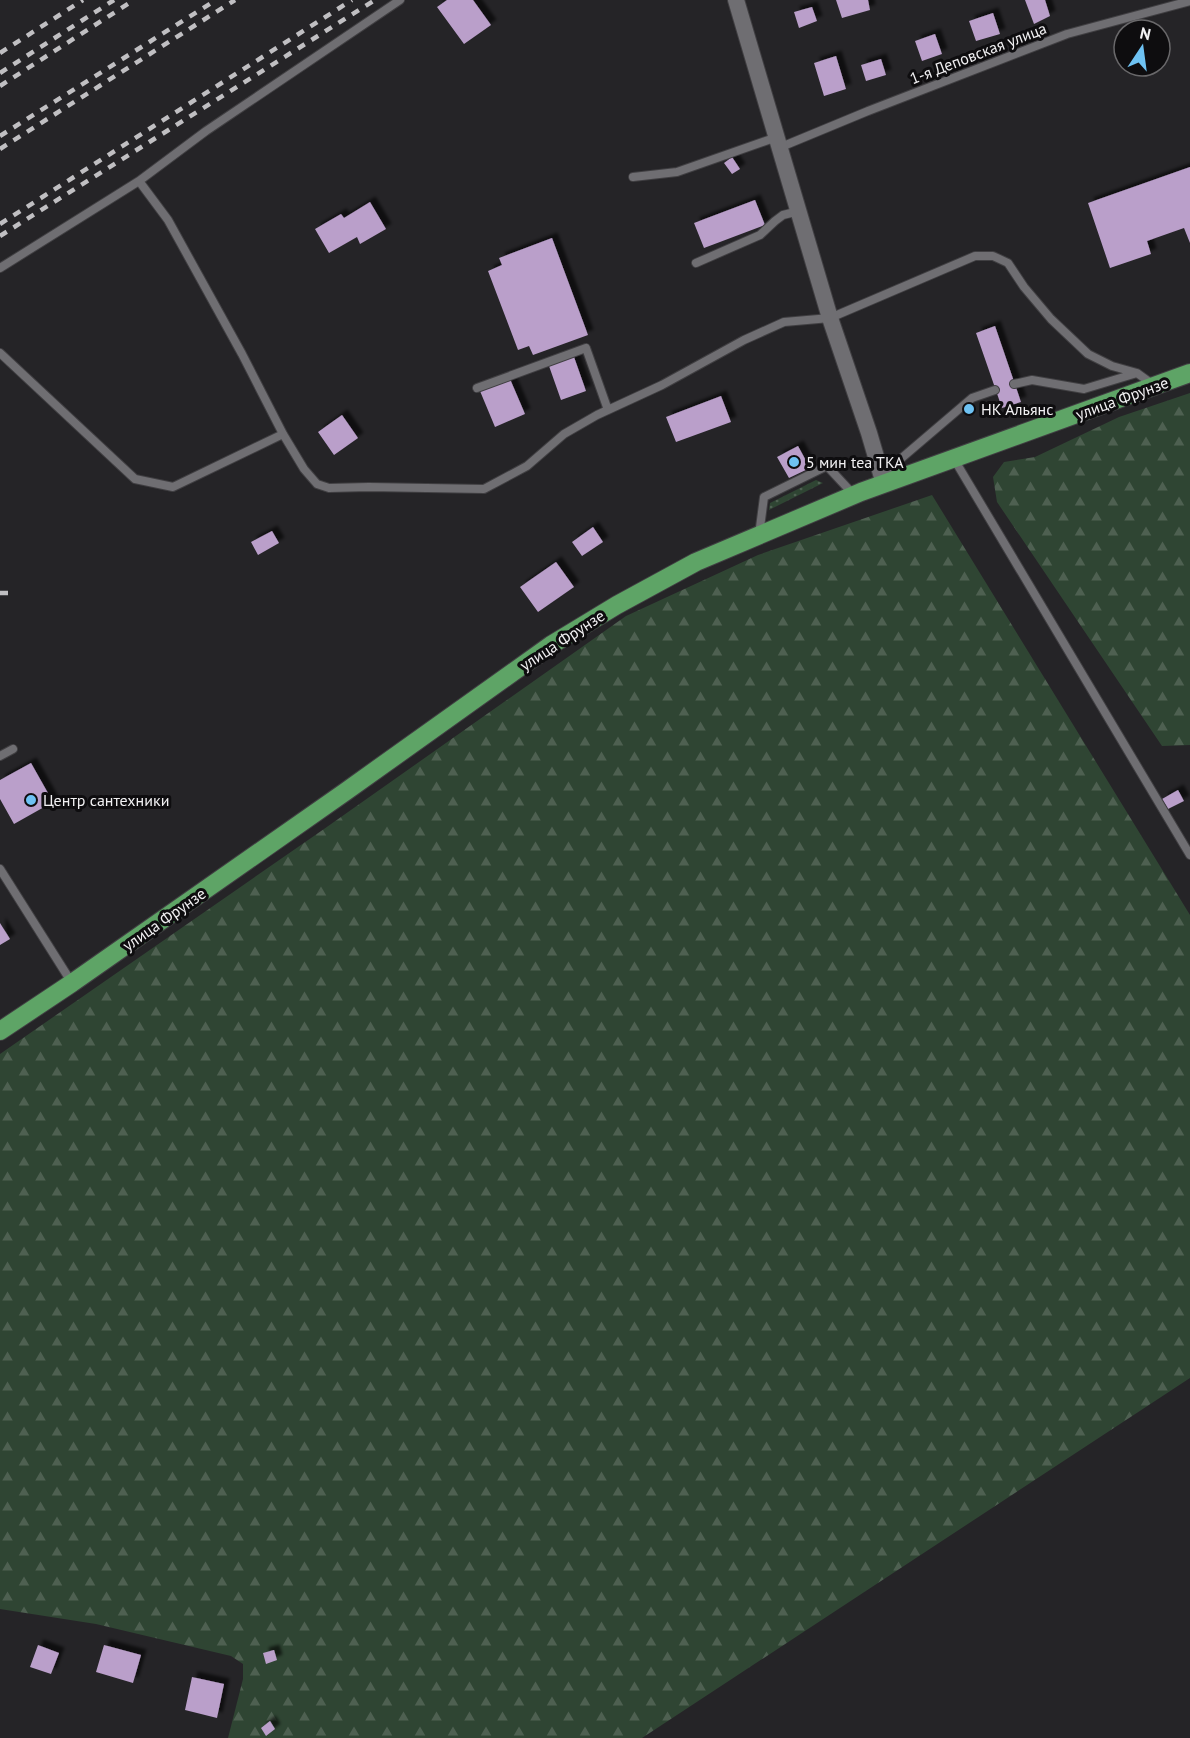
<svg xmlns="http://www.w3.org/2000/svg" width="1190" height="1738" font-family="'PT Sans',sans-serif">
  <style>
    .grass { fill: url(#grass-dots) }
    .forest { fill: url(#forest-firs) }
    .building { fill: #ba9fca; filter: url(#shadow) }
    .lines { fill: none; stroke-linecap: round; stroke-linejoin: round }
    .lane-casing { stroke: #403f42; stroke-width: 10 }
    .street-casing { stroke: #403f42; stroke-width: 18 }
    .primary-casing { stroke: #403f42; stroke-width: 20 }
    .lane { stroke: #6f6e72; stroke-width: 8 }
    .street { stroke: #6f6e72; stroke-width: 16 }
    .primary { stroke: #5ea466; stroke-width: 18 }
    .rail { stroke: #c0bfc2; stroke-width: 4.5; stroke-dasharray: 8 8; stroke-linecap: butt }
    .poi-dot { fill: #6ec2f3; stroke: #0e0d0f; stroke-width: 2 }
    .labels { text-anchor: middle; dominant-baseline: central; stroke-width: 6; stroke-linejoin: round; paint-order: stroke }
    .street-label { font-size: 16px; fill: #f2f1f3; stroke: #0e0d0f }
    .poi-label { font-size: 16px; fill: #f2f1f3; stroke: #0e0d0f; text-anchor: start }
  </style>
  <defs>
    <pattern id="grass-dots" width="8" height="8" patternUnits="userSpaceOnUse" patternTransform="scale(1.5)"><rect width="8" height="8" fill="#2f4533"/><path d="M2 2h.1M6 6h.1" fill="none" stroke="#4e6051" stroke-width="1.8" stroke-linecap="round"/></pattern>
    <pattern id="forest-firs" width="22" height="20" patternUnits="userSpaceOnUse" patternTransform="scale(1.5)"><rect width="22" height="20" fill="#2f4533"/><path d="M5 1l3.5 6h-7zM16 11l3.5 6h-7z" fill="#4e6051"/></pattern>
    <filter id="shadow"><feDropShadow dx="5.5" dy="-5.5" stdDeviation="1.5" flood-color="#0009"/></filter>
  </defs>
  <rect width="100%" height="100%" fill="#252427"/>
  <path class="grass" d="M816 480 823 483 769 510 770 503Z"/>
  <path class="forest" d="M1190 393V745L1162 746 997 502 993 477 1004 462 1035 457 1119 417Z
    M932 495 1190 915V1378L642 1738H228L243 1679V1664L231 1656 96 1624 0 1609V1054L324 829 626 616 758 555Z"/>
  <path class="building" d="M447 0H473L491 25 464 44 437 7Z
    M836 0H868L870 10 842 18Z
    M1025 0H1045L1050 16 1034 24Z
    M812 7 817 21 799 28 794 12Z
    M993 13 1000 34 976 41 969 21Z
    M935 34 942 54 922 61 915 41Z
    M836 56 846 89 824 96 814 63Z
    M881 59 886 75 866 81 861 65Z
    M732 157 740 169 732 174 724 163Z
    M1190 167V243L1184 228 1147 241 1151 254 1110 268 1088 203Z
    M755 200 765 225 704 248 694 223Z
    M370 202 386 229 360 244 357 237 329 253 315 229 341 214 344 218Z
    M552 238 588 335 533 355 529 346 518 350 488 271 502 265 499 258Z
    M995 326 1021 402 1002 408 976 333Z
    M574 357 586 391 561 400 549 366Z
    M510 379 525 414 495 427 480 391Z
    M721 396 731 422 676 442 666 417Z
    M342 415 358 438 334 455 318 432Z
    M798 446 810 468 789 478 777 457Z
    M593 527 603 542 582 556 572 542Z
    M272 531 279 543 258 555 251 542Z
    M556 562 574 587 538 612 520 587Z
    M31 763 53 802 14 824 0 799V780Z
    M1178 790 1184 801 1168 809 1162 799Z
    M0 923 10 939 0 945Z
    M38 1645 59 1653 51 1674 30 1667Z
    M104 1645 141 1655 133 1683 96 1672Z
    M274 1650 277 1660 266 1664 263 1653Z
    M192 1677 224 1684 217 1718 185 1710Z
    M270 1721 275 1729 266 1736 261 1728Z"/>
  <g class="lines">
    <g class="lane-casing">
      <path id="lane" d="M400 0 206 131 139 181 168 220 242 354 283 434 304 469 317 484 329 488 369 487 484 489 527 466 564 434 597 415 662 385 744 340 784 322 830 318 975 256H993L1008 263 1024 287 1051 319 1088 354 1112 366 1137 373
        M781 147 868 111 1067 34 1190 1
        M633 177 677 172 777 137
        M696 263 760 235 775 221 783 215 799 211
        M0 268 139 181
        M0 353 135 479 173 487 283 434
        M1014 384 1032 380 1084 389 1137 373 1155 386
        M477 388 586 348 608 410
        M954 459 1190 855
        M887 479 897 462 972 398 995 390
        M759 535 764 497 827 466 854 495
        M0 756 13 749
        M0 869 72 983"/>
    </g>
    <g class="street-casing">
      <path id="street" d="M736 0 830 318 869 433 884 484"/>
    </g>
    <g class="primary-casing">
      <path id="primary" d="M0 1031 72 983 345 792 551 645 617 605 696 562 861 492 1190 373"/>
    </g>
    <use href="#lane" class="lane"/>
    <use href="#street" class="street"/>
    <use href="#primary" class="primary"/>
    <path class="rail" d="M0 53 83 0
      M0 73 114 0
      M0 86 134 0
      M0 136 216 0
      M0 149 235 0
      M0 224 352 0
      M0 236 375 0
      M0 593H11"/>
  </g>
  <g class="poi-dot">
    <circle cx="969" cy="409" r="6"/>
    <circle cx="794" cy="462" r="6"/>
    <circle cx="31" cy="800" r="6"/>
  </g>
  <g class="labels">
    <g class="street-label">
      <text transform="translate(978 53) rotate(-21)">1-я Деповская улица</text>
      <text transform="translate(1122 398) rotate(-20)">улица Фрунзе</text>
      <text transform="translate(562 640) rotate(-33)">улица Фрунзе</text>
      <text transform="translate(164 919) rotate(-35)">улица Фрунзе</text>
    </g>
    <g class="poi-label">
      <text x="981" y="409">НК Альянс</text>
      <text x="806" y="462">5 мин tea TKA</text>
      <text x="43" y="800">Центр сантехники</text>
    </g>
  </g>
  <g transform="translate(1142 48) rotate(13)"><circle r="28" fill="#0e0d0f" stroke="#69686a" stroke-width="1.5"/>
  <path d="M0-4.5L10 22L0 15L-10 22Z" fill="#6ec2f3"/>
  <text y="-9" font-size="16" font-weight="bold" text-anchor="middle" fill="#f2f1f3">N</text>
  </g>
</svg>
